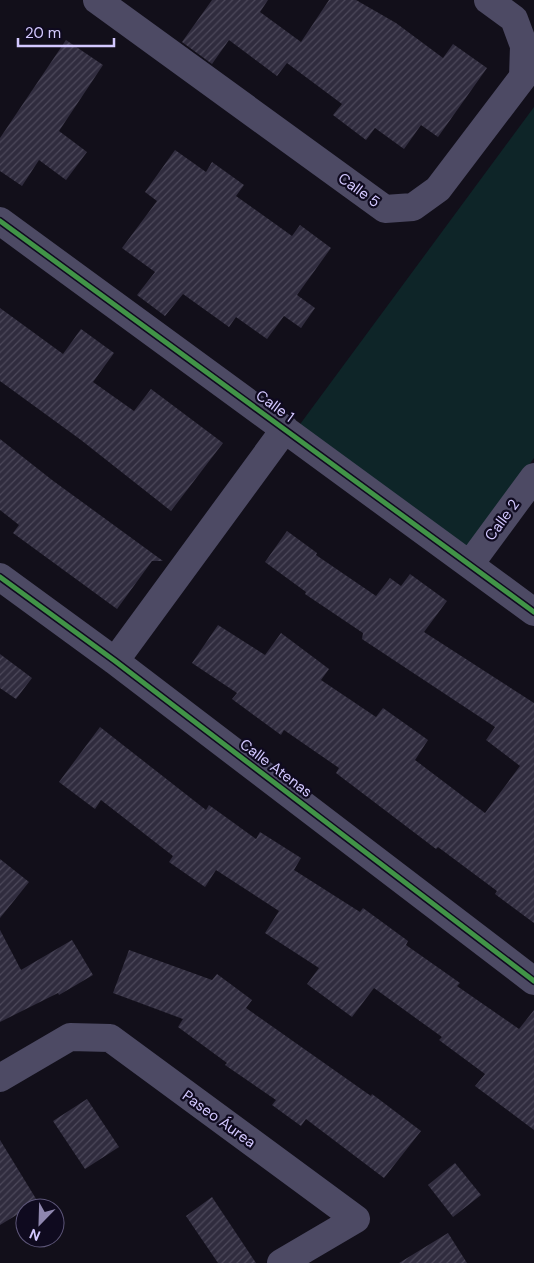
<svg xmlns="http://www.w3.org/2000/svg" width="534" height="1263" font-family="'DM Sans',sans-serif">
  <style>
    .garden { fill: #0e2528 }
    .building { fill: url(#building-hatch) }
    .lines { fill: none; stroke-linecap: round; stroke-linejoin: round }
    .street { stroke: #4d4a64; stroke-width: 28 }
    .cycleway-casing { stroke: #0f0a1f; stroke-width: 8 }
    .cycleway { stroke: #419447; stroke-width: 5 }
    .labels { text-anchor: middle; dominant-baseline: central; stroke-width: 4.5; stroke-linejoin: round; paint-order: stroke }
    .street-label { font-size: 15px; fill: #d3c8ff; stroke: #0f0a1f }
  </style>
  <defs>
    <pattern id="building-hatch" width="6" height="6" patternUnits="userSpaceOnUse" patternTransform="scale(1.25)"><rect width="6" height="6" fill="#302c3e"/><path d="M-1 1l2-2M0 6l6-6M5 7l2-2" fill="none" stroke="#4d495b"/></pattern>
  </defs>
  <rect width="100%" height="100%" fill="#120f1a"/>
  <path class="garden" d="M534 107V458L467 550 298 427Z"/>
  <path class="building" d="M212 0H268L260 12 301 42 329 0H356L396 23 443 58 453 44 487 68 438 137 421 125 404 149 375 128 366 140 333 115 342 104 287 63 277 76 229 40 212 64 182 42Z
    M66 40 103 65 59 131 87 152 66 180 39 160 22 186 0 171V138Z
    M175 150 206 172 212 162 244 185 236 196 292 236 300 225 331 248 297 295 315 308 301 328 284 316 267 339 236 317 229 327 183 294 165 316 137 295 155 272 122 248 157 201 145 192Z
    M0 308 63 354 81 329 114 353 93 382 134 411 151 389 223 443 171 511 81 440 0 381Z
    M0 439 52 480 163 561H152L117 609 13 533 19 525 0 510Z
    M287 531 317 553 316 555 376 596 390 578 401 586 410 574 447 601 424 632 534 703V923L495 894 497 891 438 847 436 849 336 773 339 768 284 730 281 735 232 699 237 693 192 663 218 625 265 655 281 633 329 669 321 680 376 717 383 708 428 740 415 760 485 813 520 766 486 740 495 727 362 639 363 633 305 594 306 592 265 562Z
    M0 654 32 678 16 699 0 688Z
    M100 727 206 810 209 805 256 839 260 832 301 858 294 870 360 912 363 908 408 941 406 945 460 983 457 986 519 1029 534 1010V1130L475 1086 485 1074 439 1040 442 1037 374 988 352 1017 307 984 319 968 265 933 279 911 216 870 205 887 169 862 173 856 101 800 95 809 59 782Z
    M0 859 29 882 0 918Z
    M0 930 21 970 72 940 93 975 59 995 58 993 0 1022Z
    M129 950 212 980 217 974 252 1000 246 1008 371 1096 372 1094 421 1131 384 1178 306 1119 301 1126 272 1105 276 1100 225 1065 227 1063 178 1027 183 1019 113 993Z
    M87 1099 119 1147 85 1169 53 1121Z
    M0 1140 38 1202 0 1225Z
    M455 1163 481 1195 453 1217 428 1185Z
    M212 1197 256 1263H218L186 1216Z
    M448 1233 467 1263H399Z"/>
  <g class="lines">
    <path class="street" d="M97 0 385 209 413 207 438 189 523 77 524 46 514 19 488 0
      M0 221 534 612
      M470 564 534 477
      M0 577 115 661 534 981
      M115 661 285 429
      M0 1078 70 1037 110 1038 356 1219 281 1263"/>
    <g class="cycleway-casing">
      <path id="cycleway" d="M0 221 534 612
        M0 577 115 661 534 981"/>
    </g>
    <use href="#cycleway" class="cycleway"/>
  </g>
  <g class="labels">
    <g class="street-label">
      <text transform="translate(359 190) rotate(36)">Calle 5</text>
      <text transform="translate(275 406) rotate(36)">Calle 1</text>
      <text transform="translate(502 520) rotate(-54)">Calle 2</text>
      <text transform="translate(276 768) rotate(37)">Calle Atenas</text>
      <text transform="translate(219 1119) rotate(36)">Paseo Áurea</text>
    </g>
  </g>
  <g transform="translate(40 1223) rotate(203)"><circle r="24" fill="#0f0a1f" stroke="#5d5679"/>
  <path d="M0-4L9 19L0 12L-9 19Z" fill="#8f87af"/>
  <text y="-8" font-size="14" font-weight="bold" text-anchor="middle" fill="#d3c8ff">N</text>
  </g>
  <path d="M18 38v8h96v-8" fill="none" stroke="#d3c8ff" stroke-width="2.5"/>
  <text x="25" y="38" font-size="15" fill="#d3c8ff" stroke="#0f0a1f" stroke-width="4" paint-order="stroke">20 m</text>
</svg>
